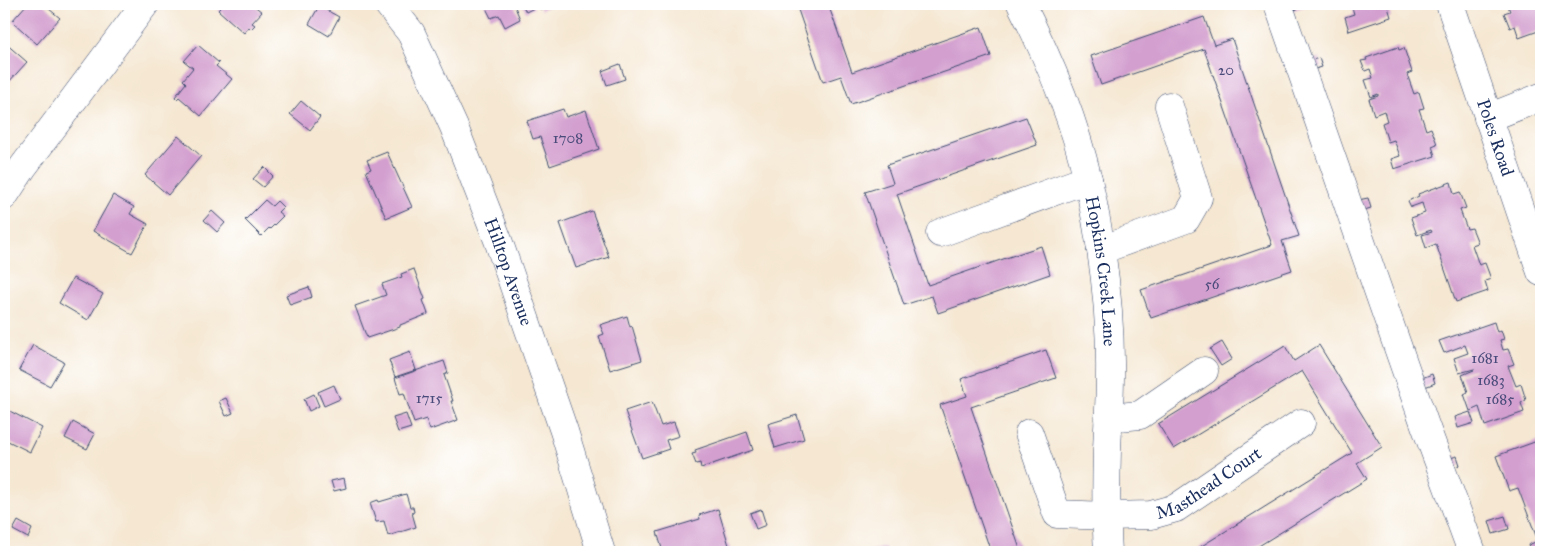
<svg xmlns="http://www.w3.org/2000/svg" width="1545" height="556" font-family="'IM FELL Great Primer',serif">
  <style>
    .building { fill: #d39fcf }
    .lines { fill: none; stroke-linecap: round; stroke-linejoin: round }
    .minor-casing { stroke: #3c4b6f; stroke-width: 29 }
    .minor { stroke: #fff; stroke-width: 28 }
    .labels { text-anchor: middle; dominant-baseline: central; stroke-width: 4; stroke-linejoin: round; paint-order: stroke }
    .number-label { font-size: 15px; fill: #494b7a }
    .street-label { font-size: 18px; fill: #1b2f5e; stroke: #fff }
  </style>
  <rect width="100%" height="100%" fill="#fff"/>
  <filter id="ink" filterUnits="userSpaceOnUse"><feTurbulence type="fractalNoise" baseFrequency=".02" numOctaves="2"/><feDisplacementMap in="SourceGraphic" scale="10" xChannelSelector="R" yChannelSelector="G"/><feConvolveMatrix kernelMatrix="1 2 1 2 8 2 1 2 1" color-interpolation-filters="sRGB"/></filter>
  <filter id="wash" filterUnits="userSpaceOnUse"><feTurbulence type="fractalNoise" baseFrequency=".0096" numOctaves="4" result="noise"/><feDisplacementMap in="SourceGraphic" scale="20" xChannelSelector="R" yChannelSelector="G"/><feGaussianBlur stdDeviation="1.12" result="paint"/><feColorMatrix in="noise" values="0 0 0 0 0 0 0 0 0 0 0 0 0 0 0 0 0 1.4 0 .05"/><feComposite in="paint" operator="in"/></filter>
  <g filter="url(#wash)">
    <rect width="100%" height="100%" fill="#f5e7d1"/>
    <g id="blocks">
      <path class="building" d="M27 4H43L60 18 37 44 12 21Z
        M221 4H252L262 12 252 23 255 25 251 29 249 27 244 33 218 10 223 5Z
        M484 4H522L515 7 520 19 505 27 499 15 491 18Z
        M522 4H532L534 8 526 12Z
        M538 4H553L541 10Z
        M796 4H828L852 72 981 27 991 56 851 104 841 76 823 82Z
        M1292 4H1305L1306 6 1294 10Z
        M1351 4H1396L1388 7 1391 17 1349 31 1345 17 1354 14Z
        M1507 4H1541V30L1519 38 1515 26 1510 28 1504 13 1510 11Z
        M319 6 339 17 329 36 309 24Z
        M1204 17 1214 45 1232 39 1299 236 1282 241 1292 270 1151 318 1141 290 1272 245 1204 49 1101 85 1091 56Z
        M4 42 27 62 7 84 4 80Z
        M198 45 219 63 216 66 232 79 201 116 179 97 177 99 175 97 186 83 183 80 193 68 184 61Z
        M1398 47 1399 50 1404 48 1412 72 1407 74 1414 94 1419 92 1424 108 1419 109 1426 130 1431 128 1437 144 1432 146 1435 156 1394 169 1391 159 1400 156 1394 140 1388 142 1382 123 1387 121 1384 111 1374 115 1369 99 1378 96V94L1371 97 1365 80 1373 78 1370 69 1365 71 1361 61 1367 60 1366 58Z
        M1319 58 1322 67 1312 70 1309 61Z
        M620 64 625 79 607 85 602 71Z
        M301 101 320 117 310 130 290 114Z
        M563 109 566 117 586 110 599 149 550 166 540 137 533 139 527 121Z
        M1026 117 1037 145 897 194 928 285 1041 246 1050 274 938 313 932 296 904 305 865 192 893 183 887 165Z
        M178 136 201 156 168 195 145 175Z
        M387 152 412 207 386 218 366 171 371 169 367 160Z
        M264 167 273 176 263 187 253 179Z
        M1451 182 1454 194 1460 192 1466 208 1460 210 1467 229 1472 228 1478 243 1472 245 1479 265 1485 263 1491 279 1485 281 1488 291 1456 302 1436 244 1426 248 1422 235 1432 232 1431 230 1417 235 1411 218 1425 213 1422 203 1411 207 1408 201 1419 196 1418 194Z
        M113 195 134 207 130 214 148 224 132 253 93 231Z
        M1368 198 1371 208 1361 211 1358 200Z
        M265 200 272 206 277 201 283 207 278 212 283 216 270 229 269 228 261 236 245 220Z
        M212 211 225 223 217 232 204 220Z
        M592 211 609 257 576 268 560 223Z
        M414 269 425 299 423 300 428 314 400 325V327L367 338 355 306 386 295 382 284 402 277 401 274Z
        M73 278 103 294 88 320 59 303Z
        M309 287 312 297 290 305 286 295Z
        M627 316 630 327 632 326 642 360 610 370 599 336 604 334 600 325Z
        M1494 322 1497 332 1501 330 1504 339 1500 340 1503 350 1508 349 1514 364 1508 366 1516 386 1521 384 1526 400 1521 403 1524 412 1485 426 1479 407 1470 411 1464 394 1468 392 1462 375 1474 370V369L1459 373 1454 358 1468 353 1465 345 1444 353 1439 341Z
        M1222 342 1232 359 1221 366 1210 349Z
        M33 345 64 362 50 386 19 370Z
        M1319 345 1382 447 1357 463 1367 479 1249 552H1192L1352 453 1302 371 1174 449 1158 424 1285 346 1294 361Z
        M1046 350 1056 378 971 407 1021 552H991L940 405 967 396 961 379Z
        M410 352 416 370 395 377 389 360Z
        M444 361 448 373 444 375 453 401H451L458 420 430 430 426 419 414 423 404 393 400 394 395 378Z
        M1432 374 1435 383 1420 389 1417 380Z
        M334 385 340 399 324 406 318 392Z
        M314 394 319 406 309 411 304 399Z
        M226 398 233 413 226 416 219 401Z
        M652 402 661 426 674 422 679 436 666 440 669 449 642 458 625 411Z
        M4 408 42 428 30 452 4 439Z
        M1470 412 1474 423 1458 428 1455 417Z
        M406 414 411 428 398 432 393 418Z
        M797 415 804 439 775 448 768 424Z
        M73 422 95 434 87 449 65 438Z
        M747 432 753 450 701 468 700 463 696 464 692 454 696 453 695 450Z
        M1540 440 1541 444V552H1530L1528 545 1538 541 1518 488 1509 491 1496 456Z
        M1457 456 1460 465 1450 469 1447 459Z
        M344 478 346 488 334 491 331 481Z
        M406 494 410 507H413L414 512 412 513 416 527 388 536 384 521 376 522 370 503 378 500 379 502Z
        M718 509 731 552H663L657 532 700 519 699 515Z
        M761 509 766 525 756 529 750 513Z
        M1505 516 1509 529 1493 534 1489 521Z
        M18 521 32 529 28 538 13 530Z
        M885 547 886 552H870V551Z"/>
    </g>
  </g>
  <g filter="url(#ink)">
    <use href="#blocks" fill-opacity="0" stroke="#3c4b6f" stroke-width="1"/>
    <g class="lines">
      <g class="minor-casing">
        <g id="minor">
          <path id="s1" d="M388 4 411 33 454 127 498 240 564 431 601 552"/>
          <path id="s2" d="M1021 4C1049 59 1074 119 1088 180 1102 243 1111 310 1110 375 1110 400 1108 425 1107 450 1106 484 1106 519 1108 552"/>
          <path d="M1278 4 1425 425 1472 552"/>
          <path id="s3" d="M1450 4 1541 272"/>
          <path d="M1488 118 1541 97"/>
          <path d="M4 196 23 167 145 4"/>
          <path d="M940 233 1088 179"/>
          <path d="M1101 250 1186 219 1198 198 1169 106"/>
          <path d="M1108 418 1140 415 1204 371"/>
          <path id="s4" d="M1029 433 1057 514 1107 516 1151 515 1176 508 1301 423"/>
        </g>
      </g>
      <use href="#minor" class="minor"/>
    </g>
  </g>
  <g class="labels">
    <g class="number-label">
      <text x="1226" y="70">20</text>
      <text x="568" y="138">1708</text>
      <text x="1212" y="284">56</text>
      <text x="1485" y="358">1681</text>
      <text x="1491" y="380">1683</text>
      <text x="429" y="398">1715</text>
      <text x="1500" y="399">1685</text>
    </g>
    <g class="street-label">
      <text stroke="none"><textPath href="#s3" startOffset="141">Poles Road</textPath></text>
      <text stroke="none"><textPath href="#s1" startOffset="295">Hilltop Avenue</textPath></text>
      <text stroke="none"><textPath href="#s2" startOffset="281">Hopkins Creek Lane</textPath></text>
      <text stroke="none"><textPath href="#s4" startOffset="246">Masthead Court</textPath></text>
    </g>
  </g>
  <rect width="1545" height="556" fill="none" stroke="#fff" stroke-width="20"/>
</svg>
